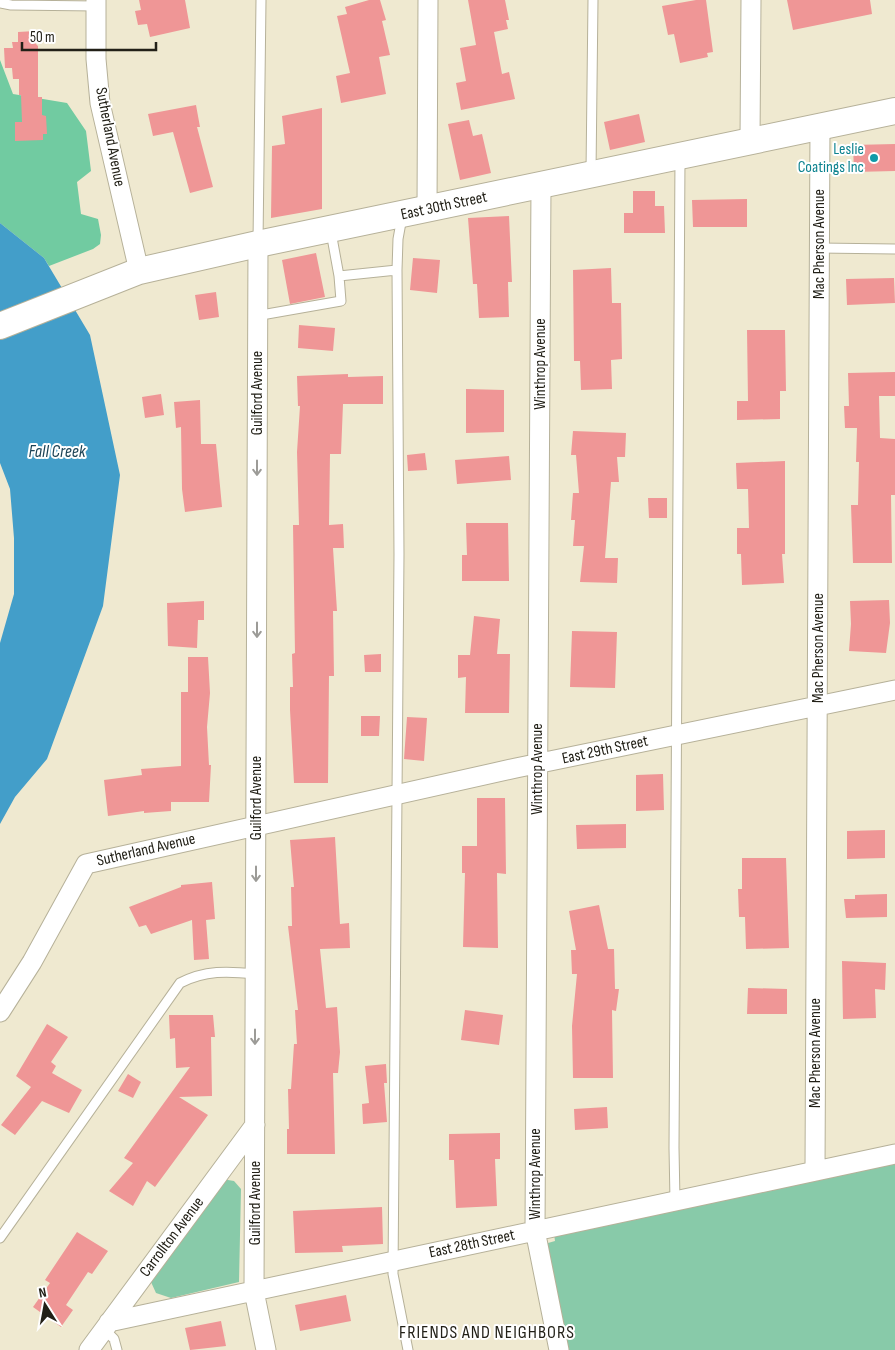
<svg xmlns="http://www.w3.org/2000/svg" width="895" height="1350" font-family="'Sofia Sans Condensed',sans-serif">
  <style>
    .green { fill: #88caa9 }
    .forest { fill: #71cba1 }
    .water { fill: #439ec9 }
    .building { fill: #ef9696 }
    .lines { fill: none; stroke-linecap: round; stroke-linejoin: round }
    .service-casing { stroke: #b6b199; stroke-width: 11 }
    .minor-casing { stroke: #b6b199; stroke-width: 21 }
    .secondary-casing { stroke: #b6b199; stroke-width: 28 }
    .service { stroke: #fff; stroke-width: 9 }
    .minor { stroke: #fff; stroke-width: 19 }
    .secondary { stroke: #fff; stroke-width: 26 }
    .oneway { stroke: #9c9b97 }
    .culture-dot { fill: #0f9aa8; stroke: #fff; stroke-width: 2 }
    .labels { text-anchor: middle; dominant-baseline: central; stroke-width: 4; stroke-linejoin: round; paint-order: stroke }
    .street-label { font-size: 16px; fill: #222017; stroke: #fff }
    .culture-label { font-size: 16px; fill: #0d838f; stroke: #fff; text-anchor: end }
    .water-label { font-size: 18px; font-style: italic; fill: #1c4356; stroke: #fff }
    .neighbourhood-label { font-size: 18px; letter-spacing: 1px; fill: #222017; stroke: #fff }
  </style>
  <rect width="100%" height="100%" fill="#efe9d0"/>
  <path class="green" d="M895 1161V1350H567L548 1248V1243L555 1241 554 1234Z
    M222 1179 234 1181 241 1189 239 1282 171 1298 156 1293 151 1282 154 1274Z"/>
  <path class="forest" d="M0 60 13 94 67 103 86 131 91 171 77 182 81 214 98 219 101 235 100 244 93 249 49 266 44 258 0 223Z"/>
  <path class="water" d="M0 223 44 258 90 335 120 475 103 606 47 759 15 797 0 824V643L14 594V538L10 489 0 463Z"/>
  <path class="building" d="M139 0H185L190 28 150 37 147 24 138 25 135 11 141 10Z
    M369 0H380L386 20 382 21 390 55 379 57 386 94 341 103 336 76 350 73 337 16 347 14 345 7Z
    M468 0H505L509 20H506L508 29 494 32 502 74 509 72 515 99 461 110 456 83 466 81 460 48 476 45Z
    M696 0H706L713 52 707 53 708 57 680 63 674 34 668 35 662 6Z
    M787 0H870L872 14 793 30Z
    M35 31V43L38 46V97H42V115L46 116 47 134H43V140L15 141V122H22L21 95H19V79H13L12 68H5L4 48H13L12 42H18V32Z
    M196 105 200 127H197L213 187 190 193 173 132 153 136 148 114Z
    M322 108V209L271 218 272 146 285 144 282 116Z
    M639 114 645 142 610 150 604 122Z
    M469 120 473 136 482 134 491 173 460 180 448 124Z
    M895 144V171L854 172 853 145Z
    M633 191H655V206H664L665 233H624V213H633Z
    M747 199V227H693L692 200Z
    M509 216 512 282H508L509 317 479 318 477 284H473L468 218Z
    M316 253 325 297 290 304 282 260Z
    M413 258 440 260 437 293 410 290Z
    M611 268 612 303H621L622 359 611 360 612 389 581 390 580 361H574L573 270Z
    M894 278 895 303 847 305 846 279Z
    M216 292 219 317 199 320 195 295Z
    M299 325 335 328 333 351 298 348Z
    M747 330H785L786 391H780V419L737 420V401H748Z
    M895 372V396H879L880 438 895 439V495H891L892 563H853L851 505H858L859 462H856L857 428H845L844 406H849L848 373Z
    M348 374V377L383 376V404H343L341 454H330L329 525 343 524 344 548H333L337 611H333L334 676H329L328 783H294L290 710V687H293L292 654 295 653 293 525H299L297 452 300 406H298L297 376Z
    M466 389 504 390V432L466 433Z
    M161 394 164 415 145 418 142 397Z
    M200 400 201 444H216L222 507 185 512 182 489 181 427 176 428 174 402Z
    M573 431 626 433 625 457H617L619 482H611L605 558H618L617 583 580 582 584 546H573L575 520H571L573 493H579L576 455H571Z
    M425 453 427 470 408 471 407 455Z
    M509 456 511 480 457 484 455 460Z
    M785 461V554H782L784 583 742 585 741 554H737V528H749L748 489H737L736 463Z
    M648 498H667V518H649Z
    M466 523H508L509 581H462V555H467Z
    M889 600 890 623 886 653 849 651 851 624 850 601Z
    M204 601V620H198L197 648 168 646 167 603Z
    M474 616 500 619 497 654H510L509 713H465L466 677 458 678V655H470Z
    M572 631 617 632 615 688 570 687Z
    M381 654V672H365L364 655Z
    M188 657H208L210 693 207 727 209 765H211L209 802H171V811L144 813V811L108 816 104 780 142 775 141 769 181 766V692H188Z
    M361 716H380L379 736H361Z
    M407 717 427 718 424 761 404 759Z
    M663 774 664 810 636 811V775Z
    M477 798H505L506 874 497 873 498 948 463 947 465 873H462V846H477Z
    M626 824V848L577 849 576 825Z
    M885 830V858L847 859V831Z
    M335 837 340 924 349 923 350 948 320 949 326 1008 337 1007 340 1052 338 1073H333L335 1154H287V1129H289L288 1089H291L294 1044H297L295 1010H298L288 926H292L291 887H294L290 840Z
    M742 858H786L789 948 746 949 745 917H739L738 889H742Z
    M212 882 215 919 206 920 209 959 194 960 192 920 151 934 146 925 139 927 129 907 181 887V885Z
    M887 894V917L846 918 844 899H855V895Z
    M599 905 608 949H614L615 989H619L616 1011 612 1010 613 1078H573L572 1026 577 974H572L571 950H576L569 911Z
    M842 961 886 963 885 990 875 989 876 1018 843 1019Z
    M748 988 787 989V1014H747Z
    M465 1010 503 1015 499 1045 461 1040Z
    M169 1015H213L215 1037H211L212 1096 179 1097 208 1115 155 1187 147 1181 133 1206 109 1191 133 1163 124 1158 190 1067 176 1068 175 1038 170 1039Z
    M47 1024 68 1037 51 1062 56 1066 52 1073 82 1090 69 1113 42 1101 15 1135 1 1125 31 1087 16 1076Z
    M386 1064 387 1083H384L387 1122 363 1124 362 1104 369 1103 365 1066Z
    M128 1074 141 1082 133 1098 118 1091Z
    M607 1107 608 1128 575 1130 574 1109Z
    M500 1133V1159H495L497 1206 456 1208 454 1160H449V1134Z
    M382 1207 383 1244 342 1246 343 1252 295 1253 293 1211Z
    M77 1232 108 1251 92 1274 88 1272 66 1305 73 1310 61 1327 33 1307 50 1283 45 1280Z
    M346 1295 351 1321 300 1331 295 1305Z
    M221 1321 226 1346 190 1350 185 1328Z"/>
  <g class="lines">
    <g class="service-casing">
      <path id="service" d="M0 3 11 5 96 6
        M591 172 593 0
        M402 217 398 239 397 270 399 554 393 1274 408 1350
        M331 232 339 276
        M258 242 261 0
        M819 248 895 249
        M258 314H267L341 301 339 276 397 270
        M675 1201 674 1148 680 158
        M0 1238 180 983C205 970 228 971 255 974
        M104 1329 114 1339 117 1350"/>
    </g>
    <g class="minor-casing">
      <path id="minor" d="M96 0V59L100 103 139 271
        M750 141 751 0
        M541 185 535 1230 559 1350
        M427 209 428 0
        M258 244 254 1291 266 1350
        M0 1012 32 962 86 864 516 768 895 690
        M815 1171 820 126
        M109 1322 895 1154
        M89 1350 255 1125"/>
    </g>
    <g class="secondary-casing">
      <path id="secondary" d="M0 326 139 271 258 244 895 111"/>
    </g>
    <use href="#service" class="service"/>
    <use href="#minor" class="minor"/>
    <use href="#secondary" class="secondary"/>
  </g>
  <defs><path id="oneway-shaft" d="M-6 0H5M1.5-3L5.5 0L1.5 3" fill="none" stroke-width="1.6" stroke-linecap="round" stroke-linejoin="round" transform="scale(1.25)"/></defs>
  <g class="oneway">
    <use href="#oneway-shaft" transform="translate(257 468) rotate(90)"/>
    <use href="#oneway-shaft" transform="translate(257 630) rotate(90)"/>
    <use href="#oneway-shaft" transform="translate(256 874) rotate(90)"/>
    <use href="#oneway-shaft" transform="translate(255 1037) rotate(90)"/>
  </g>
  <circle class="culture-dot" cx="874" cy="158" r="5"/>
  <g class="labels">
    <g class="street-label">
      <text transform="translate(110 137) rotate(79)">Sutherland Avenue</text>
      <text transform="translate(444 206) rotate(-12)">East 30th Street</text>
      <text transform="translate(819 244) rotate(-90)">Mac Pherson Avenue</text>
      <text transform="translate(540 364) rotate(-90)">Winthrop Avenue</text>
      <text transform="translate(257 393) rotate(-90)">Guilford Avenue</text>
      <text transform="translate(818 648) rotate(-90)">Mac Pherson Avenue</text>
      <text transform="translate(605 750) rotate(-12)">East 29th Street</text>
      <text transform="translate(537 769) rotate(-90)">Winthrop Avenue</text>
      <text transform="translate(256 798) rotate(-90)">Guilford Avenue</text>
      <text transform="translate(146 850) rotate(-13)">Sutherland Avenue</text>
      <text transform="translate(815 1053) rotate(-90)">Mac Pherson Avenue</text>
      <text transform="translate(535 1174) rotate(-90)">Winthrop Avenue</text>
      <text transform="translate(255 1203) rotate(-90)">Guilford Avenue</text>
      <text transform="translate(172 1237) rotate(-53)">Carrollton Avenue</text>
      <text transform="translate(472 1244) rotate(-12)">East 28th Street</text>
    </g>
    <g class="culture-label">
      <text x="864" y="149">Leslie<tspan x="864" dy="18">Coatings Inc</tspan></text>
    </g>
    <g class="water-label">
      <text x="57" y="451">Fall Creek</text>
    </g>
    <g class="neighbourhood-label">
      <text x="487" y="1332">FRIENDS AND NEIGHBORS</text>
    </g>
  </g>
  <g transform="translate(45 1305) rotate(349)" stroke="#ffffff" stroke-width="4" paint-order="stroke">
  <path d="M0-4L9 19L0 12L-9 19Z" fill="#222017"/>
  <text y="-8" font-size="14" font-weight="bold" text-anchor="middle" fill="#222017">N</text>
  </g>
  <path d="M22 42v8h134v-8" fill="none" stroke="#222017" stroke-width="2.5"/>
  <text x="30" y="42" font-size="15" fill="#222017" stroke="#ffffff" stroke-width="4" paint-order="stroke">50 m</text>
</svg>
